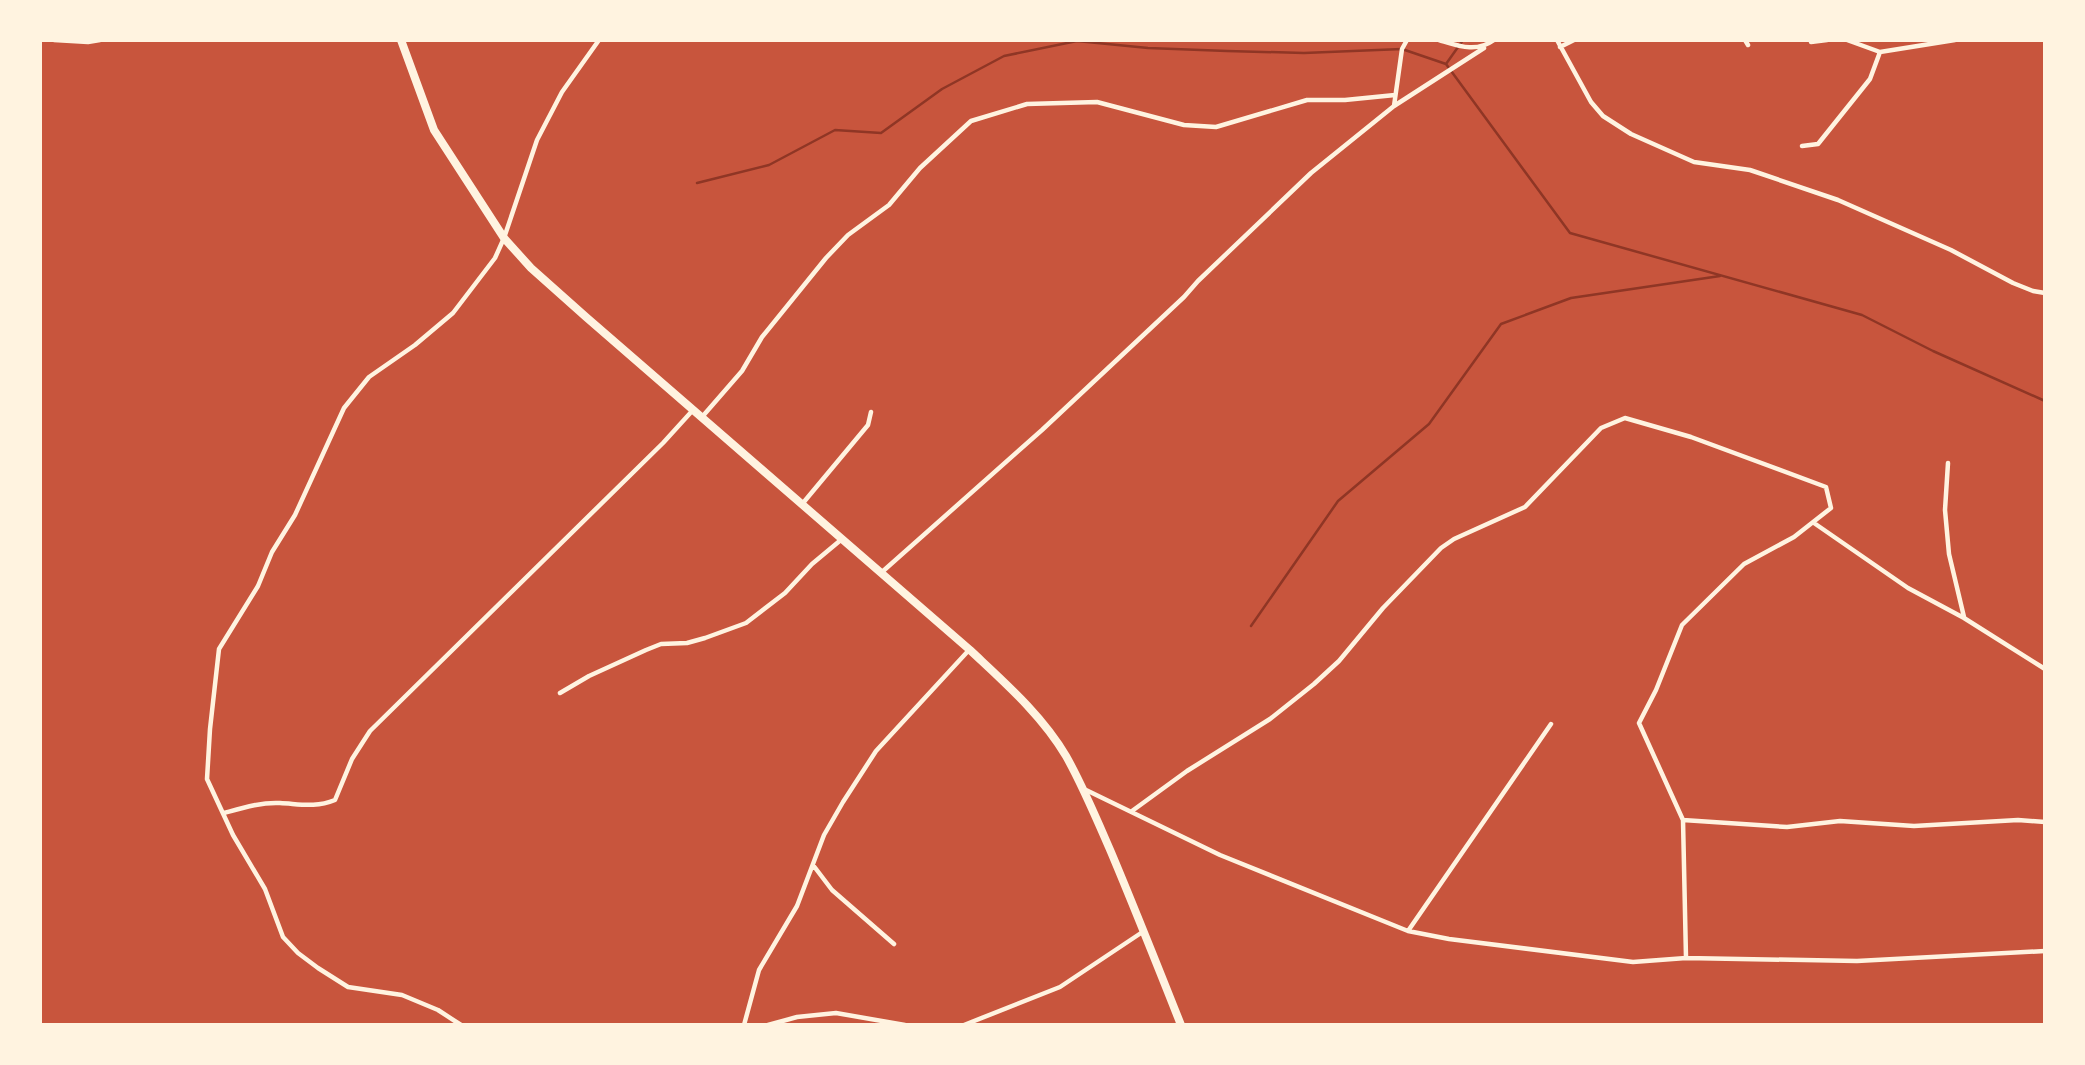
<svg xmlns="http://www.w3.org/2000/svg" width="2085" height="1065" font-family="'Exo 2',sans-serif">
  <style>
    .lines { fill: none; stroke-linecap: round; stroke-linejoin: round }
    .stream { stroke: #8f3625; stroke-width: 2.5 }
    .minor { stroke: #fff3e0; stroke-width: 4.5 }
    .trunk { stroke: #fff3e0; stroke-width: 8 }
  </style>
  <rect width="100%" height="100%" fill="#c8553d"/>
  <g class="lines">
    <path class="stream" d="M1463 40 1446 64 1570 233 1862 315 1933 351 2045 401
      M697 183 769 165 835 130 881 133 942 89 1004 56 1077 41 1148 48 1227 51 1304 53 1402 49 1446 64
      M1251 626 1338 501 1429 424 1501 324 1571 298 1720 276"/>
    <path class="minor" d="M54 40 88 42 100 40
      M1439 40C1459 46 1476 53 1494 40
      M1557 40 1591 102 1603 116 1631 134 1694 162 1750 170 1838 200 1951 250 2013 283 2033 291 2045 293
      M1745 40 1748 45
      M1811 42 1827 40
      M1560 47 1574 40
      M1880 52 1955 40
      M1394 106 1484 48
      M1802 146 1818 144 1870 79 1880 52 1847 40
      M702 417 742 371 762 337 826 258 848 235 889 205 920 168 971 121 1027 104 1097 102 1184 125 1216 127 1307 100H1345L1395 95
      M1948 463 1945 510 1949 554 1964 617
      M803 503 868 425 871 412
      M1814 523 1908 588 1964 618 2045 669
      M882 572 1042 430 1184 297 1198 281 1311 173 1394 106 1402 49 1407 40
      M560 693 589 676 646 650 661 644 687 643 705 638 746 623 785 593 812 564 842 539
      M1086 790 1220 855 1408 931 1449 939 1633 962 1686 958 1857 961 2045 951
      M1132 811 1187 771 1270 719 1314 684 1339 661 1383 608 1441 548 1454 539 1525 507 1601 428 1625 418 1691 437 1826 487 1831 508 1794 537 1744 564 1682 625 1656 690 1639 723 1683 820 1686 958
      M224 813C242 808 261 802 280 803 300 804 315 808 335 800L352 759 370 731 663 443 693 410
      M1683 820 1787 827 1840 821 1914 826 2018 820 2045 822
      M813 865 832 890 894 944
      M1408 931 1551 724
      M461 1025 438 1010 402 995 348 987 318 968 298 953 283 937 265 889 233 835 207 779 210 729 219 649 258 586 272 552 295 515 344 408 369 377 415 345 453 313 495 258 504 238 537 140 562 92 599 40
      M744 1025 759 970 797 906 824 835 843 802 876 751 969 650
      M768 1025 797 1017 836 1013 905 1025
      M964 1025 1060 987 1144 931"/>
    <path class="trunk" d="M401 40 434 130 504 238 531 268 586 317 970 650C1004 682 1042 715 1066 756 1083 786 1097 820 1111 852 1135 909 1158 967 1181 1025"/>
  </g>
  <rect width="2085" height="1065" fill="none" stroke="#fff3e0" stroke-width="84"/>
</svg>
